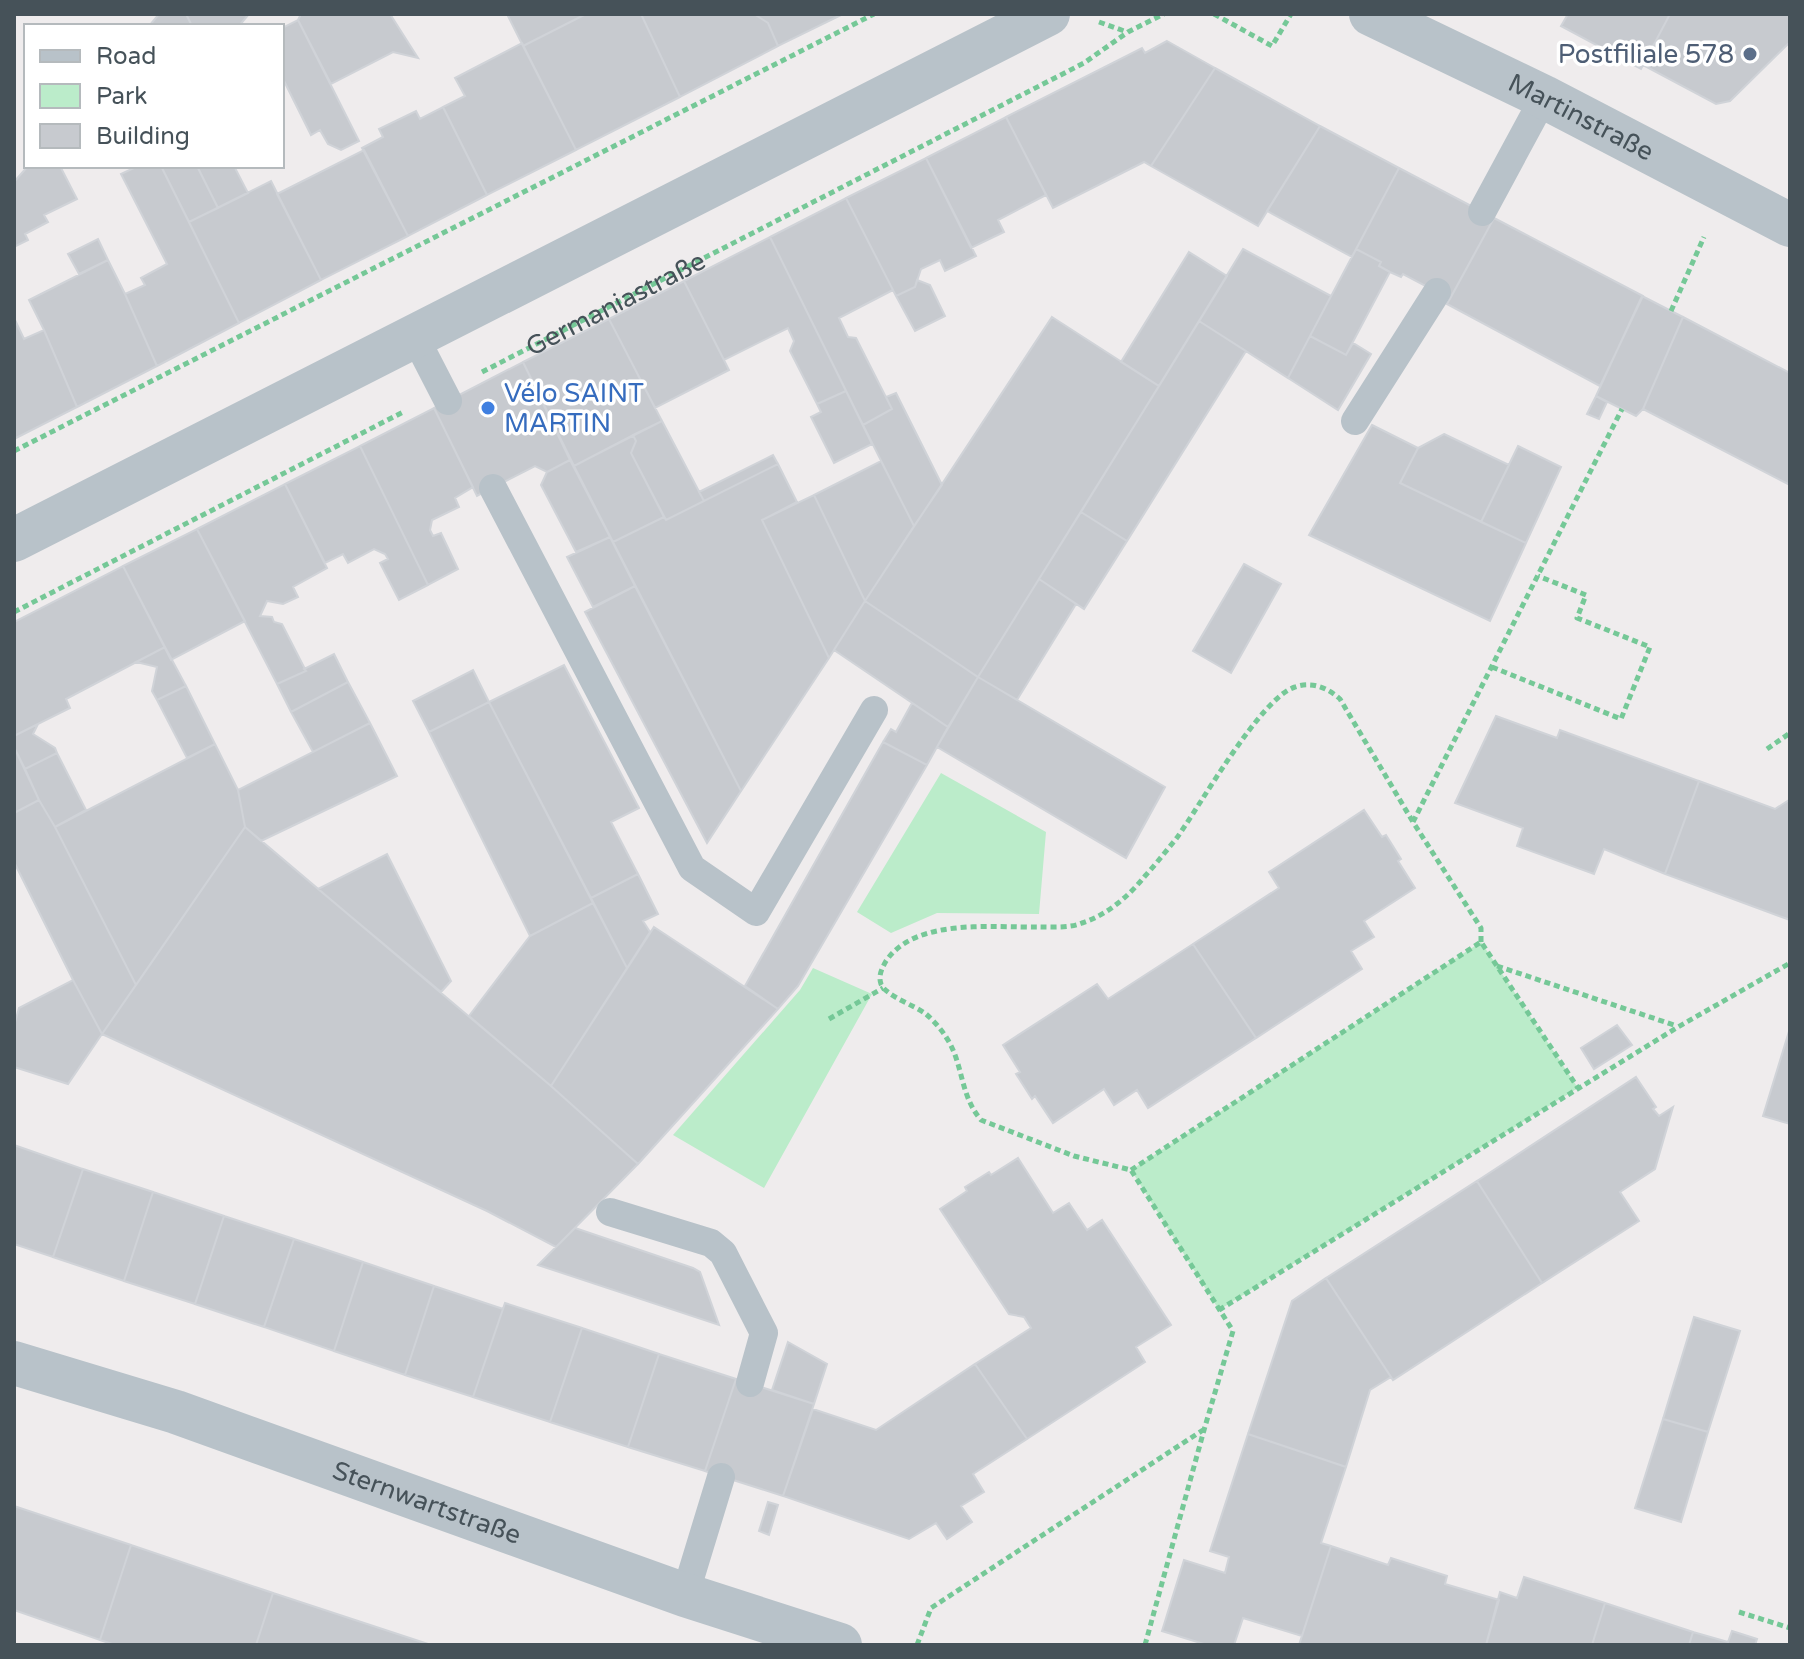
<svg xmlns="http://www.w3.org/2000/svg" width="1804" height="1659" font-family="'Varela Round',sans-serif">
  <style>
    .green { fill: #bbecca }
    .building { fill: #c7cacf; stroke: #d0d3d8; stroke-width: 2 }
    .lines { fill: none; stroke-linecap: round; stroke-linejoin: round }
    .path { stroke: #75c897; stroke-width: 5; stroke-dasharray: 6 4; stroke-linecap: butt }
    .service { stroke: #b8c2c9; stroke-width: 28 }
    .minor { stroke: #b8c2c9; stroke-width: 44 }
    .tertiary { stroke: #b8c2c9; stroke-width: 44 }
    .service-dot { fill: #5c6f8a; stroke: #fff; stroke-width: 3 }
    .shop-dot { fill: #3f7fe0; stroke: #fff; stroke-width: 3 }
    .labels { text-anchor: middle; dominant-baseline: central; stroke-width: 7; stroke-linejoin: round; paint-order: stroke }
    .service-label { font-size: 26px; fill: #4e5e75; stroke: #fff; text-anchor: end }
    .street-label { font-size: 26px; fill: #465259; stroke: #fff }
    .shop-label { font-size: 26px; fill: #366cbe; stroke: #fff; text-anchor: start }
  </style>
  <rect width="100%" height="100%" fill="#efeced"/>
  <path class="green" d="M941 773 1046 832 1039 914 937 913 891 933 857 912Z
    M1481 942 1578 1088 1219 1310 1131 1170Z
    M813 968 872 994 764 1188 673 1135 800 990Z"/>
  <path class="building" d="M159 14H186L192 26H149Z
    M186 14H249L239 26H192Z
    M301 14H390L418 58 393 52 331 84 298 20Z
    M507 14H586L523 46Z
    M586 14H641L680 97 576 150 523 46Z
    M641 14H754L768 23 778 46 680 97Z
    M754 14H843L778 46 768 23Z
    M1568 14H1670L1641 69 1561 26Z
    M1670 14H1790V42L1730 101 1716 104 1643 65Z
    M298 20 359 141 341 150 328 144 320 130 311 135 282 77V28Z
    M1167 41 1215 68 1151 166 1144 162 1053 208 1006 117 1142 48 1145 53Z
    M522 43 576 150 487 195 443 107 465 96 455 78Z
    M1215 68 1320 126 1258 226 1151 166Z
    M443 107 487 195 408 236 362 148 383 137 379 129 416 111 420 119Z
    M1006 117 1046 195 998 220 1004 232 971 248 926 158Z
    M1320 126 1399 168 1352 257 1267 211Z
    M364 150 408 236 321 280 277 194Z
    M926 158 976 256 945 271 940 260 921 269 915 287 896 296 846 198Z
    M28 166H60L77 199 44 215 48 222 25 234 28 240 14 247V182Z
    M138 166H161L239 323 157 366 125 294 145 285 141 278 167 264 121 174Z
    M161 166H197L218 208 189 222Z
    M197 166H234L248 193 218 208Z
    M1399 168 1494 218 1450 299 1403 274 1401 277 1390 272 1379 266 1381 262 1356 249Z
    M271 181 321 280 239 323 189 222Z
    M846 198 893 290 839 318 848 337 856 338 892 409 863 425 770 237Z
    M1494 218 1643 296 1600 386 1447 304Z
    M770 237 846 391 817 404 790 351 794 341 788 328 724 360 684 281Z
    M98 239 108 260 79 274 68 254Z
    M1243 249 1331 296 1288 378 1199 321Z
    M1356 249 1381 262 1379 266 1390 272 1346 355 1310 336Z
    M1189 252 1227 276 1159 386 1121 362Z
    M108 260 125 294 157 366 77 407 44 330 29 300Z
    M917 280 930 285 945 316 915 331 896 296 915 287Z
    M684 281 729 370 655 408 609 319Z
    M1642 296 1683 317 1643 409 1636 416 1596 396Z
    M1052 317 1159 386 978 677 865 601Z
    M1683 317 1790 373V485L1643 409Z
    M609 319 662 421 574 466 523 362Z
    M1199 321 1246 351 1127 541 1081 512Z
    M16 322 24 339 44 330 77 407 14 439V324Z
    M1310 336 1346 355 1353 343 1371 354 1338 410 1288 378Z
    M523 362 570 460 547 472 535 466 477 496 434 408Z
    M846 391 872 444 834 463 811 417 821 412 817 404Z
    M896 393 942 485 914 526 863 425 892 409 886 397Z
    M1596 396 1607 402 1599 419 1587 414Z
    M434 408 473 487 455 498 459 507 432 520 430 530 433 536 441 533 458 569 428 585 360 446Z
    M662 421 704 501 666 520 631 453 636 441 633 435Z
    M1372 425 1418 448 1400 483 1526 543 1490 621 1309 535Z
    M1444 434 1509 465 1481 522 1400 483 1418 448Z
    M633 435 636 441 631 453 664 517 613 542 574 466Z
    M360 446 428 585 399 600 380 563 388 559 385 554 374 549 348 563 343 554 325 563 285 484Z
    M1518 446 1561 467 1526 543 1481 522Z
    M773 455 778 464 704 501 699 492Z
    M570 460 610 537 576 552 541 485 547 472Z
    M881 461 914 526 865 601 814 495Z
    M778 464 797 502 762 520 829 658 741 791 613 542 664 517 666 520Z
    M285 484 327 568 293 587 298 597 283 604 267 601 260 616 272 617 274 622 282 624 306 671 277 684 197 529Z
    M814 495 865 601 829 658 762 520Z
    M1081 512 1127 541 1084 609 1039 579Z
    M197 529 245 621 171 660 123 566Z
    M610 537 635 586 593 607 567 557Z
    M1244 564 1281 584 1231 673 1193 651Z
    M123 566 165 647 66 699 70 708 14 736V622Z
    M1039 579 1076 604 1017 700 978 677Z
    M635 586 741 791 707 843 585 612Z
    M865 601 978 677 948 727 834 650Z
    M165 647 186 686 157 700 152 691 157 667 136 662Z
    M334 654 348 682 291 712 277 684 306 671 304 669Z
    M564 665 639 808 611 822 638 874 591 898 489 702Z
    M473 670 489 702 429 732 413 701Z
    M978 677 1165 787 1126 858 937 747Z
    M348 682 370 723 313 752 291 712Z
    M186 686 215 744 187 758 157 700Z
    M489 702 593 903 530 936 429 732Z
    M912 703 948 727 927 765 883 742 891 729 896 732Z
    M1496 716 1557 738 1560 730 1699 781 1665 874 1604 849 1594 874 1517 846 1523 828 1455 803Z
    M370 723 397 776 261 841 245 827 238 790Z
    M38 724 33 734 55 748 57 753 25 769 14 747V736Z
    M883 742 927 765 798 986 778 1009 745 986Z
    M215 744 238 790 245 827 136 985 55 827Z
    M14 747 39 800 14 813Z
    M57 753 86 810 55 827 39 800 25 769Z
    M1699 781 1775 809 1789 800 1790 920 1665 874Z
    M39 800 55 827 136 985 102 1034 73 980 14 862V813Z
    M1364 810 1382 837 1386 835 1401 859 1398 861 1415 888 1364 921 1374 937 1351 951 1362 969 1256 1038 1193 944 1279 888 1269 872Z
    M245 827 551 1086 638 1164 556 1247 487 1211 102 1034Z
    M387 854 451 981 441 992 318 889Z
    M638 874 658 914 643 921 650 932 627 968 591 898Z
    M593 903 627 968 551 1086 469 1016 530 936Z
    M654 927 778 1009 638 1164 551 1086Z
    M1193 944 1256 1038 1148 1108 1137 1090 1114 1105 1104 1089 1053 1123 1035 1096 1032 1099 1016 1074 1020 1072 1003 1045 1097 984 1108 999Z
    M73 980 102 1034 68 1084 14 1067V1026L19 1008Z
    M1617 1025 1632 1045 1594 1069 1581 1048Z
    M1790 1028V1124L1763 1116Z
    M1636 1077 1656 1107 1653 1109 1659 1116 1673 1107 1655 1169 1620 1192 1639 1221 1542 1283 1477 1181Z
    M14 1145 83 1169 53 1257 14 1244Z
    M1018 1158 1053 1213 1069 1203 1087 1230 1102 1220 1171 1325 1136 1347 1145 1362 1027 1439 975 1364 1031 1328 1024 1317 1009 1314 940 1209 967 1191 965 1187 989 1172 991 1175Z
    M83 1169 153 1192 124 1281 53 1257Z
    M1477 1181 1542 1283 1393 1380 1326 1278Z
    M153 1192 224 1216 195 1304 124 1281Z
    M224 1216 294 1239 264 1327 195 1304Z
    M575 1228 693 1268 700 1272 719 1325 538 1265Z
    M294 1239 363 1262 334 1351 264 1327Z
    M363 1262 434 1286 405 1375 334 1351Z
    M1326 1278 1391 1377 1370 1390 1346 1467 1248 1434 1292 1301Z
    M434 1286 503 1309 473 1397 405 1375Z
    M505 1303 582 1328 550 1422 473 1397Z
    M1694 1317 1740 1331 1708 1432 1663 1419Z
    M582 1328 659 1354 628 1447 550 1422Z
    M788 1342 827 1364 814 1404 772 1390Z
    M659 1354 736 1379 705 1471 628 1447Z
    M975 1364 1027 1439 973 1474 984 1492 961 1506 972 1522 947 1539 936 1523 909 1539 783 1496 813 1409 876 1430Z
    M736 1379 814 1404 783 1496 705 1471Z
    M1663 1419 1708 1432 1681 1522 1635 1508Z
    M1248 1434 1346 1467 1321 1543 1331 1546 1302 1636 1243 1618 1234 1645H1207L1162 1631 1184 1560 1225 1573 1229 1557 1210 1551Z
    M768 1502 778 1505 769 1535 759 1531Z
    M14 1506 131 1545 100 1640 14 1610Z
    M131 1545 273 1593 256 1645H115L100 1640Z
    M1331 1546 1388 1565 1391 1558 1447 1576 1445 1584 1499 1600 1486 1645H1299Z
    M1524 1577 1605 1603 1592 1645H1486L1500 1592 1517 1598Z
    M273 1593 431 1645H256Z
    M1605 1603 1693 1632 1689 1645H1592Z
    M1732 1631 1757 1639 1755 1645H1689L1693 1632 1728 1642Z"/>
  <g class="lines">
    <g class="path">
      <path d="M1214 14 1272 46 1291 14"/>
      <path d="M1099 22 1127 32"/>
      <path d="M1671 311 1704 237"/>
      <path id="s1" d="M482 372 1084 63 1128 32 1164 14"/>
      <path d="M14 451 874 14"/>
      <path d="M14 612 405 411"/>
      <path d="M1492 667 1621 719 1650 647 1577 618 1586 595 1538 576"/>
      <path d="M1767 749 1790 733"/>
      <path d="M1481 942V928L1413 822 1622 409"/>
      <path d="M1497 966 1677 1026"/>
      <path d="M829 1019 883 988"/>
      <path d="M1131 1170 1481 942 1578 1088"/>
      <path d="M1219 1310 1678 1027 1790 963"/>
      <path d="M1739 1612 1790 1628"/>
      <path d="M917 1645 931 1608 1203 1430"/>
      <path d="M1145 1645 1204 1430 1233 1331 1131 1170 1074 1156 981 1120C959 1094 964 1064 946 1037 941 1029 933 1020 926 1014 914 1005 886 996 881 984 878 976 882 968 886 961 916 917 994 928 1040 927 1054 927 1070 928 1082 923 1107 915 1129 896 1145 876 1156 864 1166 851 1176 839 1200 806 1261 697 1295 687 1312 681 1328 688 1340 699L1413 822"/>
    </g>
    <path class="service" d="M1482 212 1544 97
      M415 337 448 401
      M1355 421 1437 292
      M493 488 692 868 756 912 874 710
      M610 1212 711 1243 723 1253 764 1333 750 1383
      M685 1595 721 1477"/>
    <g class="minor">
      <path d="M14 540 1048 14"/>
      <path id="s2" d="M14 1363 176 1412 685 1595 840 1645"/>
    </g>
    <path class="tertiary" id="s3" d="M1371 14 1544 97 1790 225"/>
  </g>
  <circle class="service-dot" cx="1750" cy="54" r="8"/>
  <circle class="shop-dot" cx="488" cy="408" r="8"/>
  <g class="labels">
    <g class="service-label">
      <text x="1734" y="54">Postfiliale 578</text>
    </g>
    <g class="street-label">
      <text stroke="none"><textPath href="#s3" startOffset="234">Martinstraße</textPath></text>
      <text stroke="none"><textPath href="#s1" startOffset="150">Germaniastraße</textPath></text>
      <text stroke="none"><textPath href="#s2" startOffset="436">Sternwartstraße</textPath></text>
    </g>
    <g class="shop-label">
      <text x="504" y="393">Vélo SAINT<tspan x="504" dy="30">MARTIN</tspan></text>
    </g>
  </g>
  <rect width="1804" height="1659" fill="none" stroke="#465259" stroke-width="32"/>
  <rect x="24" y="24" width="260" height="144" fill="#ffffff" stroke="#b5babd" stroke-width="2"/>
  <rect x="40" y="50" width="40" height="12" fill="#b8c2c9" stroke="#b5babd" stroke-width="2"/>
  <text x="96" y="64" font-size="24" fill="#465259">Road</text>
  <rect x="40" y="84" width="40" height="24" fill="#bbecca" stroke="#b5babd" stroke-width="2"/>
  <text x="96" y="104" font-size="24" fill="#465259">Park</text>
  <rect x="40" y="124" width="40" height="24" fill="#c7cacf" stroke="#b5babd" stroke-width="2"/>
  <text x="96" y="144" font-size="24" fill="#465259">Building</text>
</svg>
